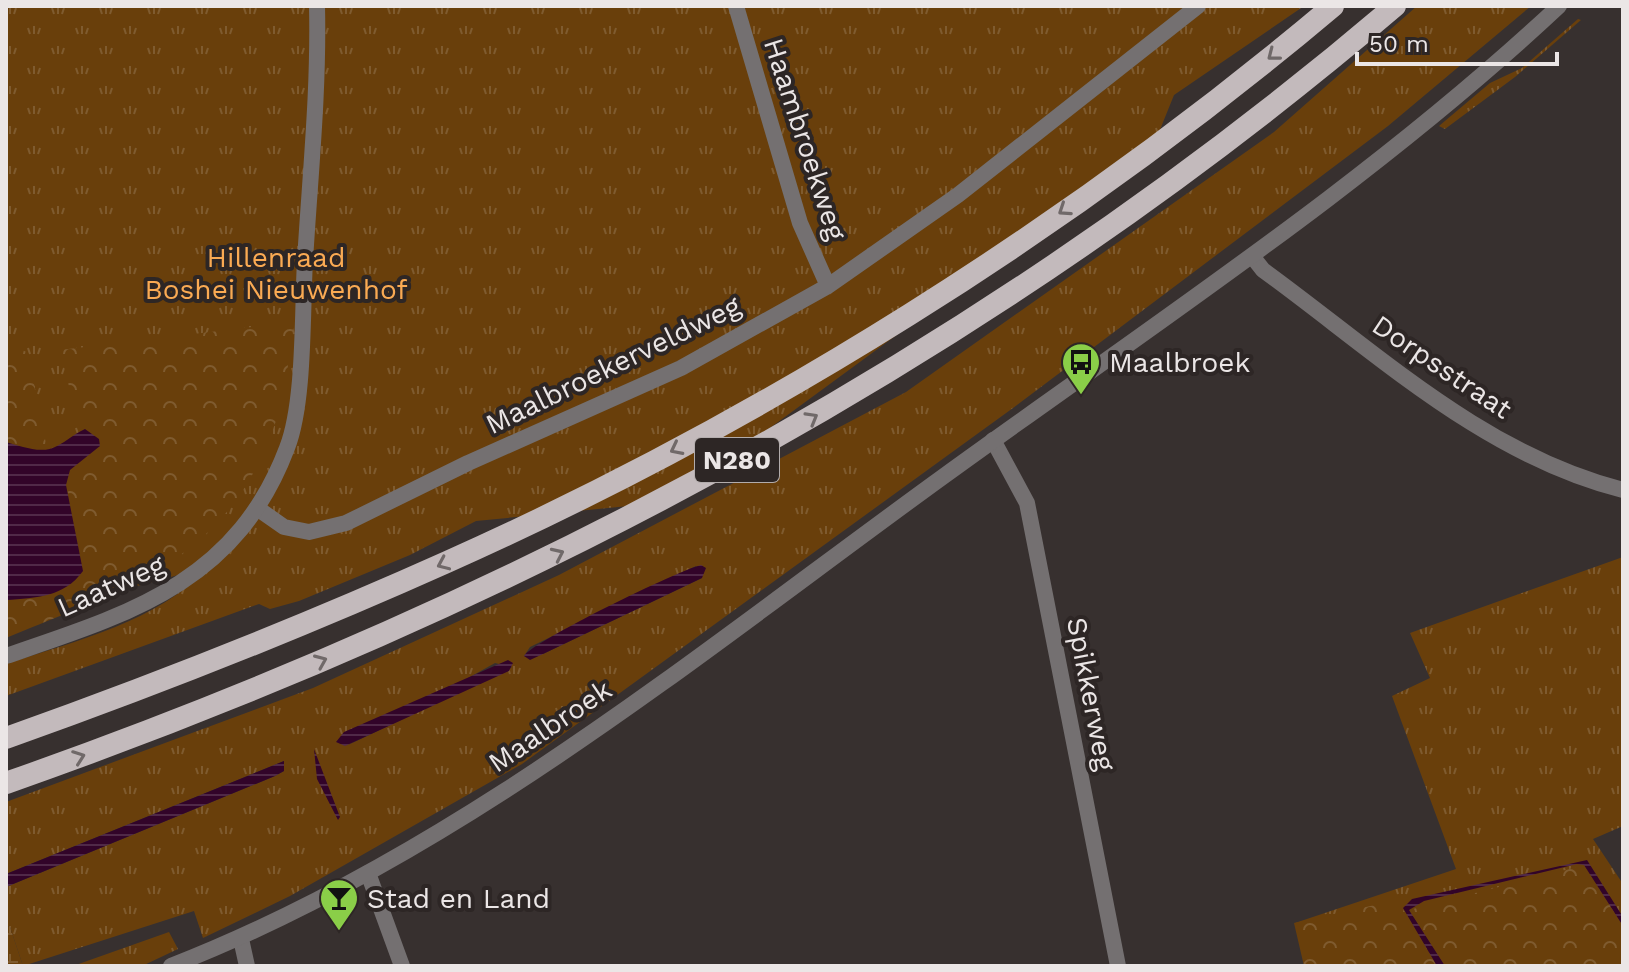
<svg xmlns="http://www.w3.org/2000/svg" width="1629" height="972" font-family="'Work Sans',sans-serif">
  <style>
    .grass { fill: url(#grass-tufts); fill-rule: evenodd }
    .forest { fill: url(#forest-crowns) }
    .wetland { fill: url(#wetland-marsh) }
    .water { fill: url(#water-rules) }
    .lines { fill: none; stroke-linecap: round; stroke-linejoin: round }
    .minor { stroke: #747071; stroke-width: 16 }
    .tertiary { stroke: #747071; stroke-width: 16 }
    .trunk { stroke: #c3babc; stroke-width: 22 }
    .oneway { stroke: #706969 }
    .labels { text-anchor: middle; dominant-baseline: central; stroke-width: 8; stroke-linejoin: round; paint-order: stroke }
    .shield { fill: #2d2625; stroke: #b2acac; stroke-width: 2 }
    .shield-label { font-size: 26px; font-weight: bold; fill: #ebe6e6 }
    .street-label { font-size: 28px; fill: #ebe6e6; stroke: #2d2625 }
    .park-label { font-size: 28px; fill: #faaa53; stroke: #2d2625 }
    .poi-label { font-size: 28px; fill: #ebe6e6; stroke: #2d2625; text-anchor: start }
  </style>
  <defs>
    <pattern id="grass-tufts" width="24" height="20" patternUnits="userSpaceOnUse" patternTransform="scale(2)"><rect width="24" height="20" fill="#693f0b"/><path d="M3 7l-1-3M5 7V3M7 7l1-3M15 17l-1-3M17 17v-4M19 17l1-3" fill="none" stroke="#7f5b2f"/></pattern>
    <pattern id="forest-crowns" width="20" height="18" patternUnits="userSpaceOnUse" patternTransform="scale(2)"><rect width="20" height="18" fill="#693f0b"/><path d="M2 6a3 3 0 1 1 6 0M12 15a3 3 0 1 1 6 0" fill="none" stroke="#7f5b2f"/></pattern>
    <pattern id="wetland-marsh" width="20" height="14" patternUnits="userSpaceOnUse" patternTransform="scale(2)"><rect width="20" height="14" fill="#693f0b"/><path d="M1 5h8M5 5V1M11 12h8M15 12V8" fill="none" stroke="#7f5b2f"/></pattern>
    <pattern id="water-rules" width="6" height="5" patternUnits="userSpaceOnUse" patternTransform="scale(2)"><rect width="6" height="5" fill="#320429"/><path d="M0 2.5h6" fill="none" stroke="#502948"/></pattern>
  </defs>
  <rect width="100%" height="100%" fill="#37302f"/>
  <path class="grass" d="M6 6H1304L1174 95 1153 147 669 502 476 521 410 555 299 601 270 609 259 604 6 696V664C84 638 151 624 212 566L6 621Z
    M1417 6H1531L1388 126 1013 408 522 764 290 896 203 938 194 911 23 966 10 927 6 926V887L275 776 284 771V761L6 874V802L313 688 559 575 906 392 1274 132ZM696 566 702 578 543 654 524 656 530 647ZM495 663 512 667 346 746Z
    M1578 19 1581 20 1515 77 1445 129 1439 126 1490 83 1522 68Z
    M1623 557V826L1593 839 1623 884V966H1312L1295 923 1456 869 1392 696 1430 678 1410 633Z
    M169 932 178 949 142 966H73Z"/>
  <path class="forest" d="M294 322C289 353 287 388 277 418 230 560 131 586 6 638V600L47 596 80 543 66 485 70 470 99 446 80 431 60 350Z
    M6 341 28 353 47 449 6 442Z
    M1577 867 1586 868 1623 926V966H1445L1409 910Z
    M1411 897 1403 909 1437 966H1304L1294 923Z"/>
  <path class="wetland" d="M6 926 10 927 23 966H6Z"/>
  <path class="water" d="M85 429 99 439 100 446 70 470 66 485 83 571C64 597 37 598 6 600V442C21 446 42 455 57 446 67 441 74 434 85 429Z
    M701 565 706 568 702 578 543 654 530 660 524 656C533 641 679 570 701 565Z
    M508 660 513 663 509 671 345 746 336 742 344 732Z
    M314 749 340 817 338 820 317 779Z
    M284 761V771L275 776 6 887V874Z
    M1587 860 1623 917V926L1584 865 1577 864 1424 901 1409 910 1445 966H1437L1403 908 1412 899Z"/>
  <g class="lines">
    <path class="minor" d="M736 6 800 223 828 286
      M1252 256 1263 270C1376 352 1484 455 1623 490
      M993 440 1027 503 1118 966
      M257 508 284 527 309 532 346 523 468 463 681 368 828 286 958 195 1198 6
      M368 873 402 966
      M241 939 247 966"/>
    <path class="tertiary" d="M6 656C129 614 236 583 287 448 305 402 302 312 305 261 310 176 319 91 317 6
      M171 966C456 855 698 654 944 476 1152 325 1371 182 1559 6"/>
    <path class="trunk" d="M6 738C155 685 302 627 447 562 761 422 1070 228 1333 6
      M6 783C511 606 987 354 1395 6"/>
  </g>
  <defs><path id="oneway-chevron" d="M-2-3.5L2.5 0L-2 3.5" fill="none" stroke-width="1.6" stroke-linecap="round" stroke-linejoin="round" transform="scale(2)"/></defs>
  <g class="oneway">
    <use href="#oneway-chevron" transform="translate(1273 55) rotate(142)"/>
    <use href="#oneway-chevron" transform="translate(1064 210) rotate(146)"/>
    <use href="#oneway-chevron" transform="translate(812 418) rotate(-30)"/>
    <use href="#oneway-chevron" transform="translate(676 449) rotate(153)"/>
    <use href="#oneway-chevron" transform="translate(558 554) rotate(-25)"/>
    <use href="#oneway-chevron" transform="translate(443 564) rotate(156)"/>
    <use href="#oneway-chevron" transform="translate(321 661) rotate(-23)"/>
    <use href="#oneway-chevron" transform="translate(79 757) rotate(-20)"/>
  </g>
  <defs>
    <g id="bus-pin" transform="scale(2)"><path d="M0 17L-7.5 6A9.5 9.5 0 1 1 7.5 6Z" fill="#8ace48" stroke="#2d2625"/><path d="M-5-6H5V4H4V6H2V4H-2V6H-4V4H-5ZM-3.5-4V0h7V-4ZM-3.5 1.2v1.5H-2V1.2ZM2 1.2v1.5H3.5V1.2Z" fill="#111"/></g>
    <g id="bar-pin" transform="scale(2)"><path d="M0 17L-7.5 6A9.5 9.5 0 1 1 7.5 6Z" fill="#8ace48" stroke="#2d2625"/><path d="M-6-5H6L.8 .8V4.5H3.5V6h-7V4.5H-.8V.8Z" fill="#111"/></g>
  </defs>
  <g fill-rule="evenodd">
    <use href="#bus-pin" x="1081" y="362"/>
    <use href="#bar-pin" x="339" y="898"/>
  </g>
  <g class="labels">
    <rect class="shield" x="695" y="438" width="84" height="44" rx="6"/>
    <g class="shield-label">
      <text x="737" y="460">N280</text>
    </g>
    <g class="street-label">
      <text transform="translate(805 139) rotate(72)">Haambroekweg</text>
      <text transform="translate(613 365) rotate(-26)">Maalbroekerveldweg</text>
      <text transform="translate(1442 367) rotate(34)">Dorpsstraat</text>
      <text transform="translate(111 586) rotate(-24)">Laatweg</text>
      <text transform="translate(1091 694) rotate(79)">Spikkerweg</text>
      <text transform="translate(550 726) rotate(-34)">Maalbroek</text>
    </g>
    <g class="park-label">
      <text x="276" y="257">Hillenraad<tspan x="276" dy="32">Boshei Nieuwenhof</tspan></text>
    </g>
    <g class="poi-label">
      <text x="1109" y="362">Maalbroek</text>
      <text x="367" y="898">Stad en Land</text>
    </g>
  </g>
  <rect width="1629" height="972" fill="none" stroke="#ebe6e6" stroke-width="16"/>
  <path d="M1357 52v12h200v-12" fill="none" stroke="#ebe6e6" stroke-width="4"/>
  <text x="1369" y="52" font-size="24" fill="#ebe6e6" stroke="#2d2625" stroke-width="6" paint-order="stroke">50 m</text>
</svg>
